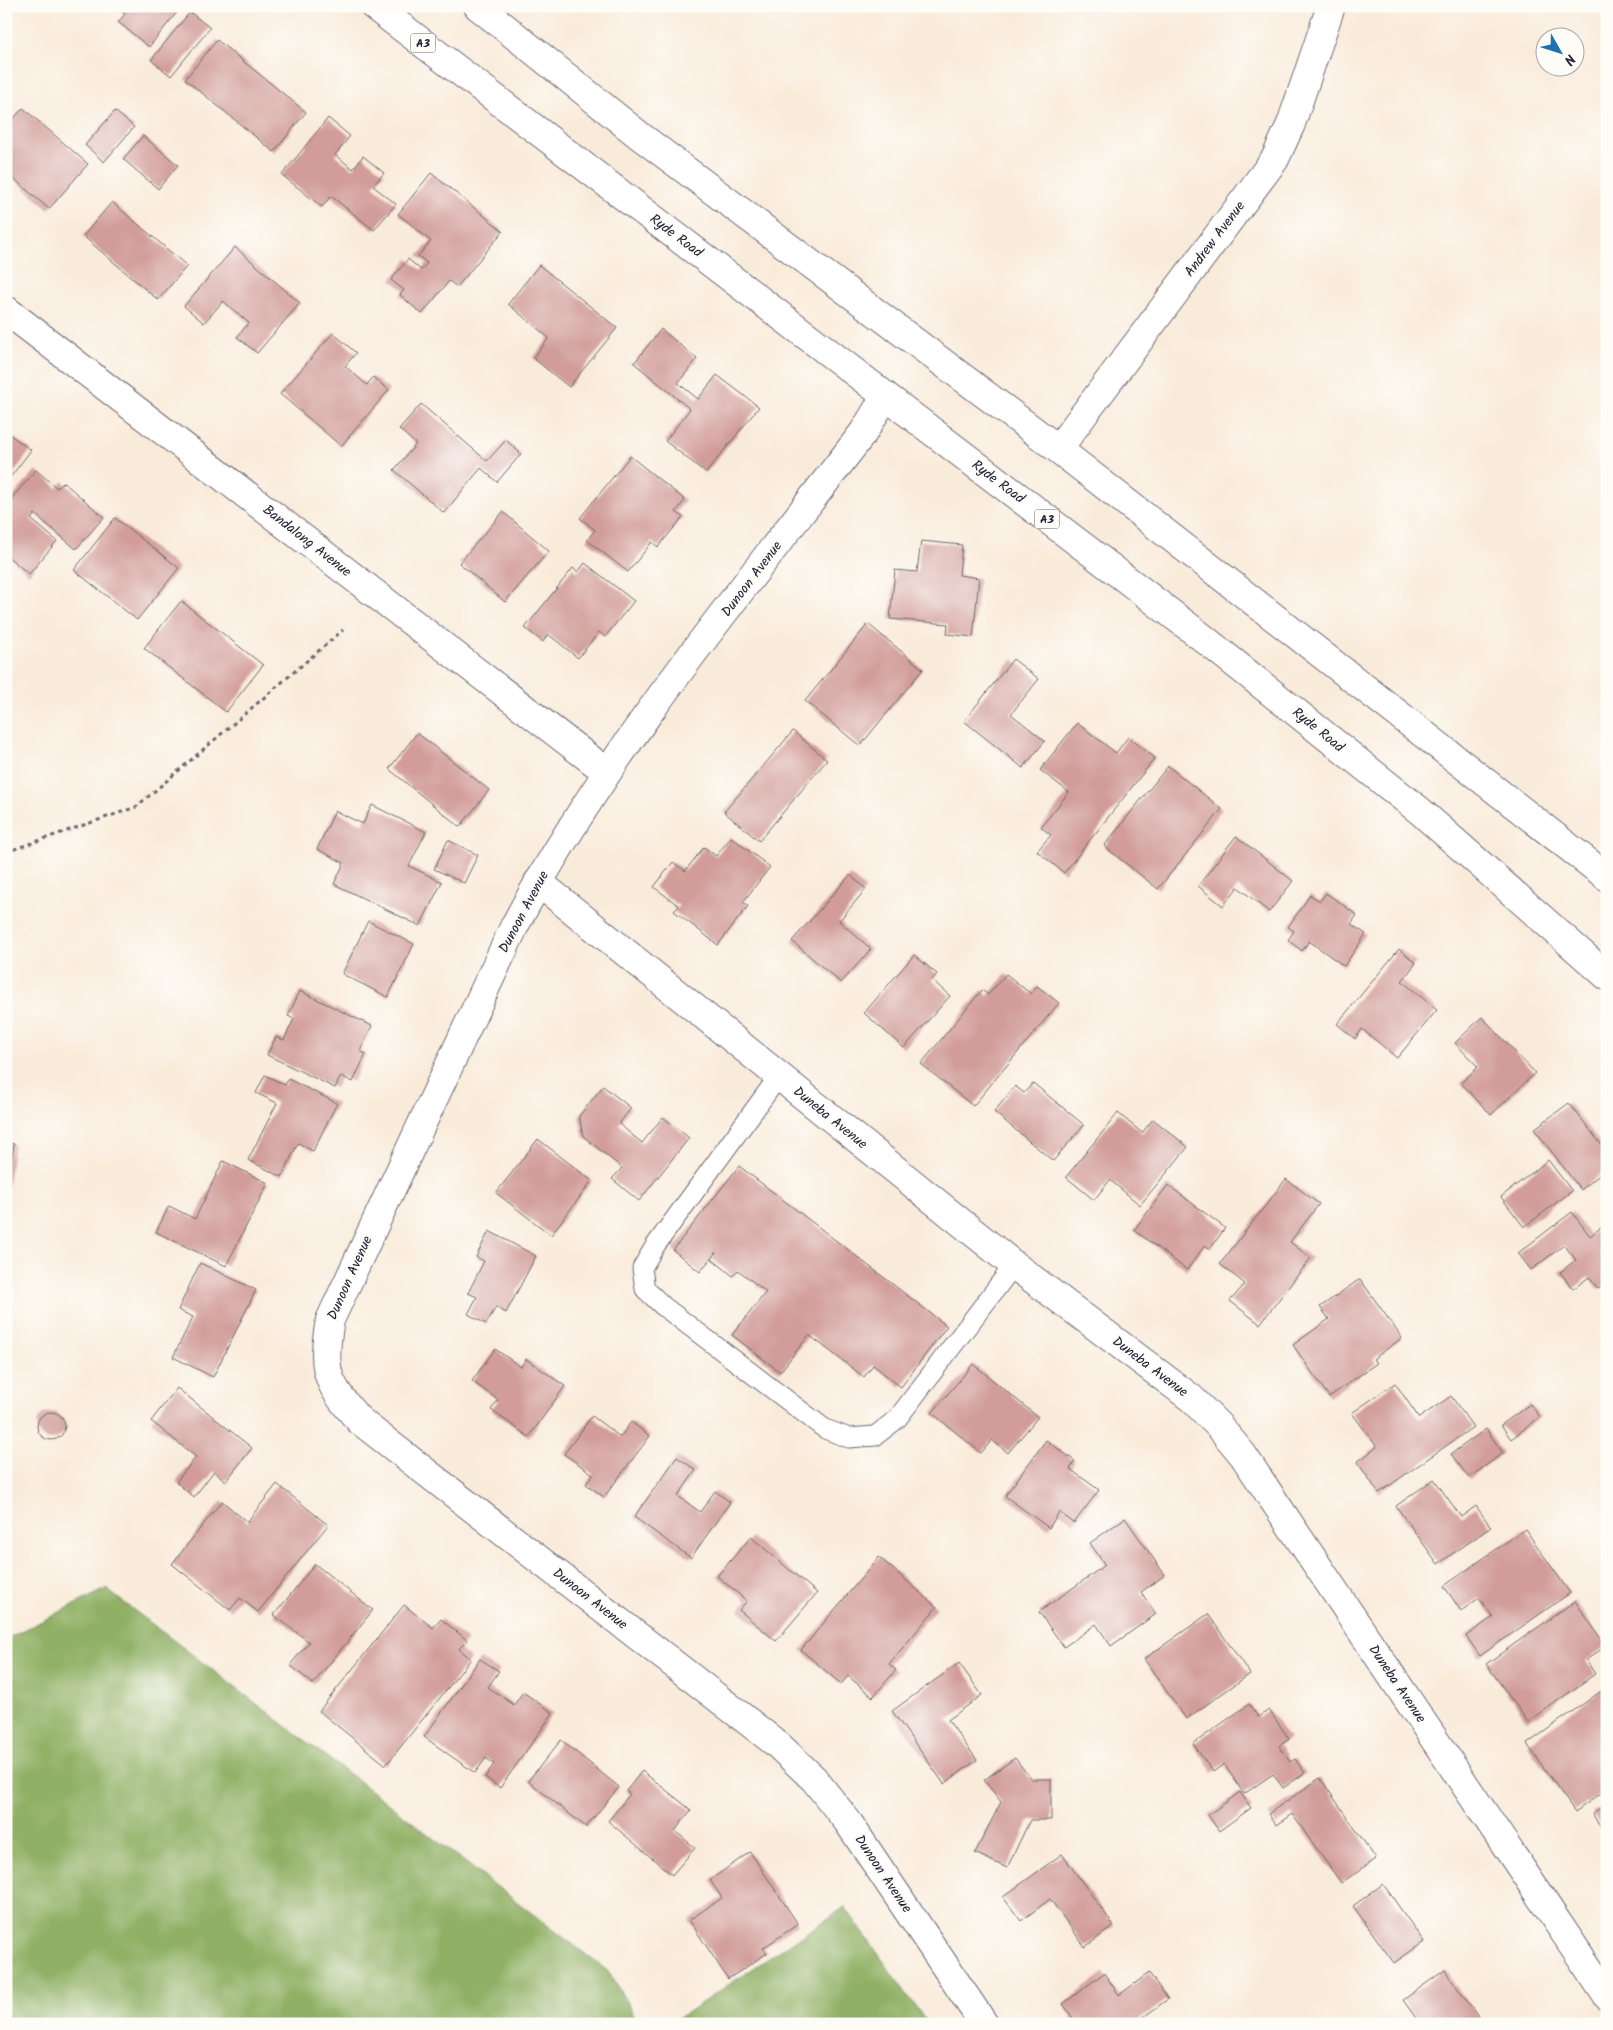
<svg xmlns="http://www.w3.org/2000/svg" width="1613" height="2030" font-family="Kalam,sans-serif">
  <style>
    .forest { fill: #90b065; stroke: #596950 }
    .building { fill: #d19c99 }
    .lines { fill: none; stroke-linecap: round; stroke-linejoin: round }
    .service-casing { stroke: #6d6873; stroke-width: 21 }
    .minor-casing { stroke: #6d6873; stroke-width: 30 }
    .trunk-casing { stroke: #6d6873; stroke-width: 30 }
    .path { stroke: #6d6873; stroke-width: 3; stroke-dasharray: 4 4; stroke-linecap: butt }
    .service { stroke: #fff; stroke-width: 19 }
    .minor { stroke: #fff; stroke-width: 28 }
    .trunk { stroke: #fff; stroke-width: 28 }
    .labels { text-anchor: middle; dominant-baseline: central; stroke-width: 5; stroke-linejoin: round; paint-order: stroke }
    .shield { fill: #fdfcf7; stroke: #646373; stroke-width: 1 }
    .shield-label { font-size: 12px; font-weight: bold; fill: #22223b }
    .street-label { font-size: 14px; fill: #22223b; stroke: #fdfcf7 }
  </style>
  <rect width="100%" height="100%" fill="#fdfcf7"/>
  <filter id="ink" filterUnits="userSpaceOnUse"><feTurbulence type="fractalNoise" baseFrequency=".02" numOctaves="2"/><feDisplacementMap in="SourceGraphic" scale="10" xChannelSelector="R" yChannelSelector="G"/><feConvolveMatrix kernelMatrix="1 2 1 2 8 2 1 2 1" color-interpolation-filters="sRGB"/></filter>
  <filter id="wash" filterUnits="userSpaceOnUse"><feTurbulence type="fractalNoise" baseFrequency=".0096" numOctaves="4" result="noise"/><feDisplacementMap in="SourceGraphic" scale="20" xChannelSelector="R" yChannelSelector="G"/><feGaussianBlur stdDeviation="1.12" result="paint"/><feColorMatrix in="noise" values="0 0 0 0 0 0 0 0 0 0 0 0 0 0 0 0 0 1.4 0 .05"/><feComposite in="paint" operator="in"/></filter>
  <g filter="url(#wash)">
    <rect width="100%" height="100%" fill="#f9ebda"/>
    <path class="forest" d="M106 1589 609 1972 639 2024H6V1639Z
      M845 1907 925 2020 920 2024H670Z"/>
    <g id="blocks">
      <path class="building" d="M115 6H182L149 47 118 22 125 14Z
        M190 12 210 28 171 76 151 60Z
        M217 40 306 112 274 152 185 79Z
        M23 108 88 164 49 209 6 172V127Z
        M115 111 134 127 104 162 85 145Z
        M328 118 350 136 335 155 353 169 363 156 384 173 373 186 396 204 374 230 331 196 322 207 282 175Z
        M143 136 178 165 158 189 123 159Z
        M431 173 503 231 457 287 449 281 422 314 400 295 404 290 391 280 408 259 421 270 427 263 418 256 431 241 398 214Z
        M112 202 187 266 158 300 83 236Z
        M235 247 300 303 257 353 237 337 249 323 223 301 204 323 184 306Z
        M539 265 617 328 569 387 533 358 549 338 508 304Z
        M661 329 697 359 678 383 698 399 717 375 759 407 706 473 665 441 690 409 634 363Z
        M333 333 356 353 345 366 367 385 373 377 389 390 341 446 280 394Z
        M421 404 487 461 506 440 521 454 497 482 481 468 444 513 394 470 416 444 399 429Z
        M6 432 31 450 6 483Z
        M630 456 685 500 676 512 683 517 658 547 652 542 628 572 587 540 595 530 580 518Z
        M36 470 57 488 63 482 104 517 76 549 35 514 31 519 57 541 29 574 6 555V531L9 528 6 526V505Z
        M503 512 549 551 505 602 459 563Z
        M115 518 179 568 137 620 74 570Z
        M921 541 962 545 959 575 979 578 973 637 947 634 948 624 890 619 895 570 917 572Z
        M585 563 634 601 605 637 599 632 578 658 548 634 543 642 525 628 573 568 578 572Z
        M181 601 263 665 226 712 144 648Z
        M868 624 923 669 860 746 805 701Z
        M1013 659 1039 679 1011 714 1045 741 1023 768 964 721Z
        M1077 723 1116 753 1128 737 1155 758 1064 873 1037 851 1051 835 1041 827 1069 792 1040 770Z
        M793 731 827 760 759 841 724 812Z
        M417 733 489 790 460 827 389 769Z
        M1168 766 1222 809 1158 889 1104 846Z
        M372 805 426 832 409 866 442 882 420 926 334 884 344 863 317 849 335 811 363 824Z
        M1236 836 1293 881 1269 912 1238 887 1223 906 1198 886Z
        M731 837 770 867 743 902 748 906 718 945 674 911 679 906 654 887 673 862 685 871 704 847 716 856Z
        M448 840 478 855 464 883 434 869Z
        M850 875 866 889 839 921 871 949 841 983 792 941Z
        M1326 893 1357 915 1351 924 1366 934 1344 966 1309 941 1302 951 1288 940 1294 931 1288 927 1310 895 1320 901Z
        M368 921 414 944 388 997 342 974Z
        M1399 949 1416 963 1402 981 1437 1010 1397 1058 1362 1029 1355 1039 1337 1024Z
        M914 955 937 974 932 980 950 996 904 1048 864 1013Z
        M1006 974 1031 994 1037 986 1059 1003 973 1106 921 1064 982 990 988 995Z
        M300 991 372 1026 360 1051 366 1054 353 1082 341 1076 335 1088 267 1055 276 1037 284 1040 294 1019 288 1016Z
        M1482 1017 1535 1073 1491 1115 1461 1083 1478 1067 1455 1043Z
        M265 1075 285 1085 288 1079 337 1103 313 1151 298 1143 282 1177 248 1160 277 1103 256 1093Z
        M1033 1083 1084 1125 1053 1161 994 1112 1015 1086 1024 1093Z
        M603 1086 631 1108 619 1124 642 1143 663 1117 689 1138 639 1201 612 1179 622 1168 583 1136 579 1116Z
        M1569 1103 1607 1152V1169L1581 1190 1534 1129Z
        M1118 1113 1142 1133 1153 1119 1188 1147 1140 1205 1110 1180 1094 1200 1066 1177Z
        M538 1139 592 1181 551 1235 496 1193Z
        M6 1143 14 1144 7 1189H6Z
        M1548 1160 1572 1191 1524 1227 1501 1197Z
        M223 1161 268 1183 226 1266 156 1232 169 1206 195 1219Z
        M739 1166 947 1326 901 1387 873 1365 864 1377 809 1335 780 1372 732 1335 766 1292 738 1270 733 1276 712 1259 716 1252 700 1272 673 1250Z
        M1286 1179 1319 1204 1290 1242 1311 1258 1260 1324 1230 1301 1245 1284 1220 1264Z
        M1168 1185 1225 1228 1210 1249 1205 1245 1187 1270 1134 1230Z
        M1572 1212 1590 1236 1607 1223V1283L1598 1289 1589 1277 1573 1289 1560 1272 1576 1260 1564 1245 1531 1270 1518 1253Z
        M489 1231 536 1256 506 1313 496 1307 486 1324 468 1314 477 1297 468 1293 484 1261 476 1257Z
        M200 1263 256 1290 213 1377 173 1357 193 1317 178 1310Z
        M1360 1279 1402 1338 1373 1359 1377 1363 1329 1397 1293 1345 1329 1319 1320 1307Z
        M495 1349 521 1367 526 1359 565 1386 529 1437 491 1410 498 1400 472 1381Z
        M973 1364 1038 1417 1008 1453 992 1440 981 1453 932 1413Z
        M1395 1383 1419 1418 1451 1396 1473 1427 1379 1493 1357 1462 1377 1447 1352 1413Z
        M177 1388 252 1448 226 1481 214 1471 194 1497 176 1482 196 1457 151 1421Z
        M1530 1404 1540 1417 1511 1439 1501 1425Z
        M37 1426a14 14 0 1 1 28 0a14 14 0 1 1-28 0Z
        M6 1414H11L7 1442H6Z
        M592 1416 620 1437 631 1422 650 1436 604 1497 586 1484 593 1474 564 1454Z
        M1486 1429 1503 1453 1469 1478 1451 1454Z
        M1046 1440 1075 1461 1070 1469 1099 1490 1074 1523 1059 1512 1049 1528 1005 1496Z
        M677 1457 696 1470 678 1496 700 1512 715 1491 730 1502 691 1558 634 1517Z
        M1434 1479 1461 1517 1476 1506 1491 1527 1438 1564 1396 1506Z
        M277 1484 328 1525 258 1612 240 1598 230 1610 172 1564 222 1501 247 1522Z
        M1125 1518 1165 1575 1141 1592 1156 1614 1111 1646 1096 1624 1064 1647 1039 1612 1105 1565 1090 1543Z
        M1525 1529 1570 1593 1480 1656 1466 1636 1493 1617 1479 1598 1461 1611 1444 1586Z
        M751 1537 817 1593 776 1641 739 1610 747 1601 717 1576Z
        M879 1557 937 1607 889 1664 896 1670 873 1697 848 1676 841 1684 801 1650Z
        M315 1564 373 1610 313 1684 290 1665 309 1642 274 1615Z
        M1575 1601 1606 1646 1586 1660 1595 1674 1528 1722 1486 1664Z
        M404 1605 433 1628 441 1619 467 1640 459 1649 471 1659 386 1765 319 1711Z
        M1208 1614 1250 1674 1186 1719 1144 1659Z
        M480 1659 499 1671 488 1687 514 1705 523 1692 553 1713 500 1788 485 1777 494 1764 486 1758 475 1773 424 1737Z
        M959 1663 982 1695 948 1720 977 1760 944 1784 892 1711Z
        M1607 1687V1789L1575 1812 1527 1744Z
        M1249 1704 1258 1717 1269 1710 1289 1739 1279 1746 1290 1762 1295 1759 1305 1773 1283 1788 1273 1774 1244 1794 1224 1764 1213 1772 1193 1744Z
        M561 1740 619 1787 586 1827 528 1781Z
        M1015 1758 1031 1779H1051V1820H1030L1007 1868 975 1853 1001 1802 984 1780Z
        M642 1771 691 1810 675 1831 695 1848 672 1875 608 1821 630 1794 626 1791Z
        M1320 1778 1376 1859 1341 1883 1292 1814 1276 1825 1268 1814Z
        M1240 1792 1251 1808 1219 1831 1208 1815Z
        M1607 1803V1835L1592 1814Z
        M750 1852 798 1924 763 1948 767 1953 728 1979 689 1920 722 1898 710 1880Z
        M1062 1854 1114 1926 1085 1947 1050 1899 1021 1921 1003 1897Z
        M1383 1884 1424 1942 1394 1963 1353 1906Z
        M1445 1970 1483 2024H1420L1403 2000Z
        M1104 1973 1119 1995 1149 1973 1168 1999 1138 2021 1140 2024H1077L1063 2004Z"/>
    </g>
  </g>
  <g filter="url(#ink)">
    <use href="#blocks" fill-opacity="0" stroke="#6d6873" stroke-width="1"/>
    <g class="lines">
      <g class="service-casing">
        <path id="service" d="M779 1076 655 1246 642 1268 645 1289 663 1306 825 1429 849 1438 875 1436 897 1419 1014 1265"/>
      </g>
      <g class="minor-casing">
        <path id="minor" d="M6 310 607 772
          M885 397 863 433C741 592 609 748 515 925L330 1320C321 1369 326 1384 360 1421L777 1744 814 1779 848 1822 984 2024
          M1058 449 1275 159 1291 124 1331 6
          M538 882 1014 1265 1191 1398 1219 1426 1243 1455 1607 1996"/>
      </g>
      <g class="trunk-casing">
        <path id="trunk" d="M374 6 1198 634 1420 811 1607 976
          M478 6 640 136 1058 449 1607 877"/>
      </g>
      <path class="path" d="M6 852 136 807 343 630"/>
      <use href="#service" class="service"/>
      <use href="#minor" class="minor"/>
      <use href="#trunk" class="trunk"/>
    </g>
  </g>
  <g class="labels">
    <g class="shield">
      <rect x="410.5" y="33.5" width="25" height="19" rx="4"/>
      <rect x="1034.5" y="509.5" width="25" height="19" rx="4"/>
    </g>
    <g class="shield-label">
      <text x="423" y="43">A3</text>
      <text x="1047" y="519">A3</text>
    </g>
    <g class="street-label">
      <text transform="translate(676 236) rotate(37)">Ryde Road</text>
      <text transform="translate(1215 239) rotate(-53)">Andrew Avenue</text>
      <text transform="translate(998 482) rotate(37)">Ryde Road</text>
      <text transform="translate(307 541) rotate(38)">Bandalong Avenue</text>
      <text transform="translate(752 579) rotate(-53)">Dunoon Avenue</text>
      <text transform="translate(1318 730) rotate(39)">Ryde Road</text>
      <text transform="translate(524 912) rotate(-62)">Dunoon Avenue</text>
      <text transform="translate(830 1118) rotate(39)">Duneba Avenue</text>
      <text transform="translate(350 1278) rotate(-66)">Dunoon Avenue</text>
      <text transform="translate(1150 1367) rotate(37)">Duneba Avenue</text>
      <text transform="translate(590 1599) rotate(38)">Dunoon Avenue</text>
      <text transform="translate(1397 1684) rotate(56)">Duneba Avenue</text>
      <text transform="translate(883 1874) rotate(56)">Dunoon Avenue</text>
    </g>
  </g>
  <rect width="1613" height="2030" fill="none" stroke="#fdfcf7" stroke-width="25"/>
  <g transform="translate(1560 52) rotate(129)"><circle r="24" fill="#fdfcf7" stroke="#a5a5ac"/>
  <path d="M0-4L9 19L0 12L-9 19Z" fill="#1f6fb2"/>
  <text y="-8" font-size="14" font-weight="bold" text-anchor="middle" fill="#22223b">N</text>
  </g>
</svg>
